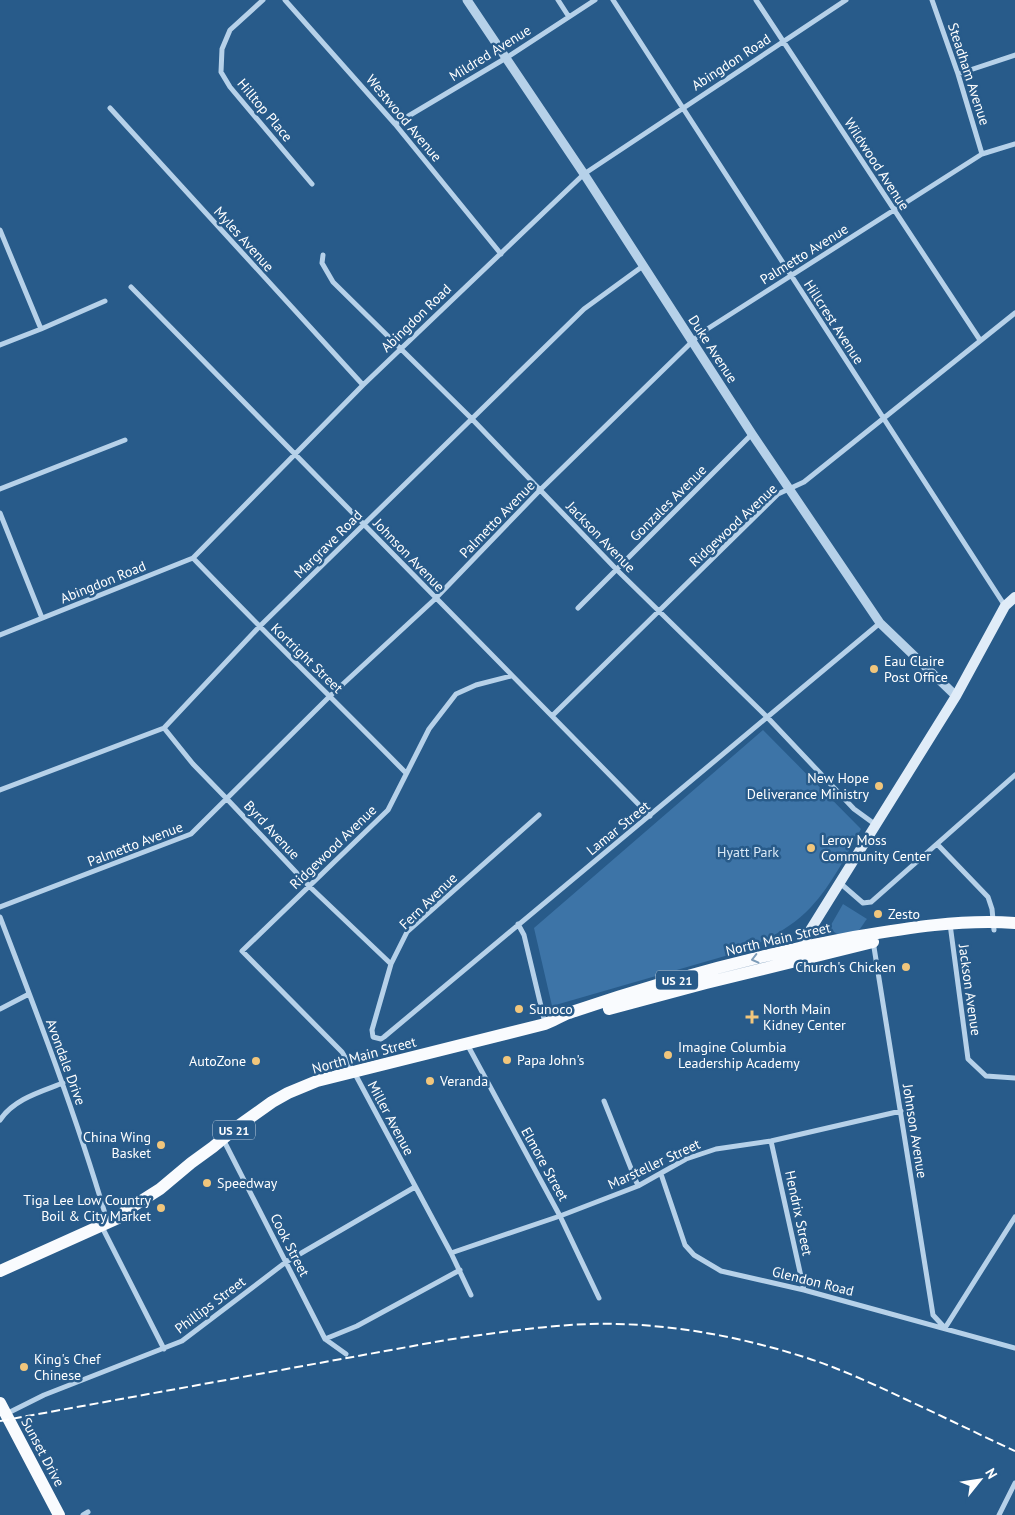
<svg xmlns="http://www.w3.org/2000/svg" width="1015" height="1515" font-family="'PT Sans',sans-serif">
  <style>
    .green { fill: #3d74a7 }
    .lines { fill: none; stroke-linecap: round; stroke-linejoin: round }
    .minor { stroke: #b6d1e9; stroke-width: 5 }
    .tertiary { stroke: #b6d1e9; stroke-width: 9 }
    .secondary { stroke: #e0ecf8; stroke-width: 10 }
    .primary { stroke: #f9fbfe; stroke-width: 12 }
    .rail { stroke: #fff; stroke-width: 2; stroke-dasharray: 9 4; stroke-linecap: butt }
    .oneway { stroke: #7c9bb8 }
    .poi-dot { fill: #f1c67c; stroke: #285b8a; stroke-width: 2 }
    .labels { text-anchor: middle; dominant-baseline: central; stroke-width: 5; stroke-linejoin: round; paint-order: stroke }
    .shield { fill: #285b8a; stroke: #becedc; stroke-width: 1 }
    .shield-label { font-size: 12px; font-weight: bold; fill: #fff }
    .street-label { font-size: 14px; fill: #fff; stroke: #285b8a }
    .poi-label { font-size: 14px; fill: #fff; stroke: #285b8a; text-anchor: start }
    .park-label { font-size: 14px; fill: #daeaf7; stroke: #285b8a }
  </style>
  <rect width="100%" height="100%" fill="#285b8a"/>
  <path class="green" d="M763 730 861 829C846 856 832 884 811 907 792 928 764 941 739 952L552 1006 534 928Z
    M843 904 867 919C864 922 861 929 857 932 848 936 837 937 831 929V925Z"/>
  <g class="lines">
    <path class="minor" d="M263 0 230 30 222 49 221 72 230 87 312 184
      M285 0 395 124 501 254
      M558 0 569 17
      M613 0 1005 606
      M756 0 980 340
      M932 0 958 74 982 154
      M958 74 1015 55
      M110 108 363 385
      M395 124 506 58 595 0
      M0 230 41 329
      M323 255 322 263 333 282 472 419 617 570 768 718 854 809 876 825
      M131 287 650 816
      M0 345 41 329 105 301
      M0 489 125 440
      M0 513 42 618
      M193 558C263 631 335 701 406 773
      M578 608 752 434
      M0 635 193 558 363 385 584 174 846 0
      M553 715 778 494 804 482 1015 313
      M164 728 193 764 227 799 309 886 391 964
      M0 790 164 728 259 627 584 309 643 266
      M539 815 407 932 391 964 372 1030 373 1037 381 1039 384 1037 880 623
      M938 845 988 897 992 909 994 930
      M840 883 863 903 871 902 1015 775
      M0 907 191 834 330 696 435 599 540 490 701 333 982 154 1015 144
      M0 917C38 1016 76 1115 106 1217
      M518 924 524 935 545 1023
      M950 924 968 1059 986 1076 1015 1078
      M873 941 933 1315 945 1328 1015 1217
      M0 1009 29 994
      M467 1044 560 1216 599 1298
      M604 1101 638 1186
      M0 1120C14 1099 40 1092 63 1083
      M223 1139 325 1339 346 1354
      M771 1141 804 1290
      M661 1174 685 1245 694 1255 721 1271 804 1290 1015 1348
      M102 1227 164 1349
      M451 1253 560 1216 638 1186 686 1159 716 1149 771 1141 901 1111
      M471 1295 451 1253 354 1072 342 1052 242 951 388 810 429 729 456 694 476 685 511 676
      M325 1339 357 1326 460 1270
      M6 1414 44 1395 182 1341 286 1262 415 1187
      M83 1515 88 1512
      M999 1515 1015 1483"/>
    <path class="tertiary" d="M467 0 584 174 752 434 880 623 956 696"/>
    <path class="secondary" d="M801 953 802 947 809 932 956 696 1005 606 1015 597"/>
    <path class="primary" d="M609 1009 706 983 873 942
      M0 1271 118 1218 127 1210 160 1189 191 1163 213 1147 237 1127 272 1102 288 1093 317 1081 545 1024C553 1021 561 1016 569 1013 662 981 757 955 854 937 907 928 961 919 1015 923
      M0 1403 59 1515"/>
    <path class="rail" d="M0 1421 446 1340C493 1333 541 1326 589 1324 661 1322 735 1335 804 1357 839 1368 873 1384 905 1399 942 1416 978 1434 1015 1451"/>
  </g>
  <defs><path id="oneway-chevron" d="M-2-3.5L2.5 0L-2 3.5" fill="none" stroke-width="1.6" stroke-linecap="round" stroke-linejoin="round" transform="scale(1.25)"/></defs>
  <use class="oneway" href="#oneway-chevron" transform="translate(755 959) rotate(166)"/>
  <g class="poi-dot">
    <circle cx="874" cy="669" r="5"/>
    <circle cx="879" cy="786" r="5"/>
    <circle cx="811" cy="848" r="5"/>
    <circle cx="878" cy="914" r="5"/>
    <circle cx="906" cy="967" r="5"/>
    <circle cx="519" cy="1009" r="5"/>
    <path d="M749.5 1009.5h5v5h5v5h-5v5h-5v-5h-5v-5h5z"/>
    <circle cx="668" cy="1055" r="5"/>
    <circle cx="507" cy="1060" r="5"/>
    <circle cx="256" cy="1061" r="5"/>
    <circle cx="430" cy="1081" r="5"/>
    <circle cx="161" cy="1145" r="5"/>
    <circle cx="207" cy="1183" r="5"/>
    <circle cx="161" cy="1208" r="5"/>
    <circle cx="24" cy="1367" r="5"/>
  </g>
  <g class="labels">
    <g class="shield">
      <rect x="656" y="970.5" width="42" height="19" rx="4"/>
      <rect x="213" y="1120.5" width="42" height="19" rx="4"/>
    </g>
    <g class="shield-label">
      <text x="677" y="980">US 21</text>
      <text x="234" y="1130">US 21</text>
    </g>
    <g class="street-label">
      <text transform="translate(490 53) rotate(-32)">Mildred Avenue</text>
      <text transform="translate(731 62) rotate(-33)">Abingdon Road</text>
      <text transform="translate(969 74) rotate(72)">Steadham Avenue</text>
      <text transform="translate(265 110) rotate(50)">Hilltop Place</text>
      <text transform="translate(404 118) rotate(50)">Westwood Avenue</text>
      <text transform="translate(877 164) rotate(57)">Wildwood Avenue</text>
      <text transform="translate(244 239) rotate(48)">Myles Avenue</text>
      <text transform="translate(804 254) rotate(-32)">Palmetto Avenue</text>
      <text transform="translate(416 318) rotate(-44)">Abingdon Road</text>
      <text transform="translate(834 322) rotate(57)">Hillcrest Avenue</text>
      <text transform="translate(713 349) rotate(57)">Duke Avenue</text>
      <text transform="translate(668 503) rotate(-45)">Gonzales Avenue</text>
      <text transform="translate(497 519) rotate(-46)">Palmetto Avenue</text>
      <text transform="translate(733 525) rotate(-43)">Ridgewood Avenue</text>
      <text transform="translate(601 537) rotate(46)">Jackson Avenue</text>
      <text transform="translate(328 544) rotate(-45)">Margrave Road</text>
      <text transform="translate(409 555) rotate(46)">Johnson Avenue</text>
      <text transform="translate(103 582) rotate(-22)">Abingdon Road</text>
      <text transform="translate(307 658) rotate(44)">Kortright Street</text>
      <text transform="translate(618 828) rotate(-39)">Lamar Street</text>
      <text transform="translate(272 830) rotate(47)">Byrd Avenue</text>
      <text transform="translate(135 844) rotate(-21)">Palmetto Avenue</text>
      <text transform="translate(333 847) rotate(-44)">Ridgewood Avenue</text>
      <text transform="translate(428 901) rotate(-44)">Fern Avenue</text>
      <text transform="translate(778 939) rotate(-13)">North Main Street</text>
      <text transform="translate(970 990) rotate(82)">Jackson Avenue</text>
      <text transform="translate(364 1055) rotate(-15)">North Main Street</text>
      <text transform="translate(66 1062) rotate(70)">Avondale Drive</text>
      <text transform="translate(391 1118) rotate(62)">Miller Avenue</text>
      <text transform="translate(915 1131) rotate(81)">Johnson Avenue</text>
      <text transform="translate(545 1164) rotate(61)">Elmore Street</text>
      <text transform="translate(654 1164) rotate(-25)">Marsteller Street</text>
      <text transform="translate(799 1213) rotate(78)">Hendrix Street</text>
      <text transform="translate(290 1245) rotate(63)">Cook Street</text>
      <text transform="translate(813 1281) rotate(14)">Glendon Road</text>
      <text transform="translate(210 1305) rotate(-37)">Phillips Street</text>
      <text transform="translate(43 1452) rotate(62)">Sunset Drive</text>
    </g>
    <g class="poi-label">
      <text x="884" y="661">Eau Claire<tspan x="884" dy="16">Post Office</tspan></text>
      <text x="869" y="778" text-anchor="end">New Hope<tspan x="869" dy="16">Deliverance Ministry</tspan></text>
      <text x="821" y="840">Leroy Moss<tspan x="821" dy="16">Community Center</tspan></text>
      <text x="888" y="914">Zesto</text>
      <text x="896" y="967" text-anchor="end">Church's Chicken</text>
      <text x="529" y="1009">Sunoco</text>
      <text x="763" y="1009">North Main<tspan x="763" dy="16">Kidney Center</tspan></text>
      <text x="678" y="1047">Imagine Columbia<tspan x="678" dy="16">Leadership Academy</tspan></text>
      <text x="517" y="1060">Papa John's</text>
      <text x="246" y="1061" text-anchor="end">AutoZone</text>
      <text x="440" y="1081">Veranda</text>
      <text x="151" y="1137" text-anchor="end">China Wing<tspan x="151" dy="16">Basket</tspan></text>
      <text x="217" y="1183">Speedway</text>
      <text x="151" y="1200" text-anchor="end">Tiga Lee Low Country<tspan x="151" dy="16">Boil &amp; City Market</tspan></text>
      <text x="34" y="1359">King's Chef<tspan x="34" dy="16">Chinese</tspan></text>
    </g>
    <g class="park-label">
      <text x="748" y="852">Hyatt Park</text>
    </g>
  </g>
  <g transform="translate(980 1480) rotate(60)" stroke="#285b8a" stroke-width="4" paint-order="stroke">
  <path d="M0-4L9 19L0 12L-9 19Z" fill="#ffffff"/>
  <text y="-8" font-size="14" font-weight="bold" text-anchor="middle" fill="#ffffff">N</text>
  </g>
</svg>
